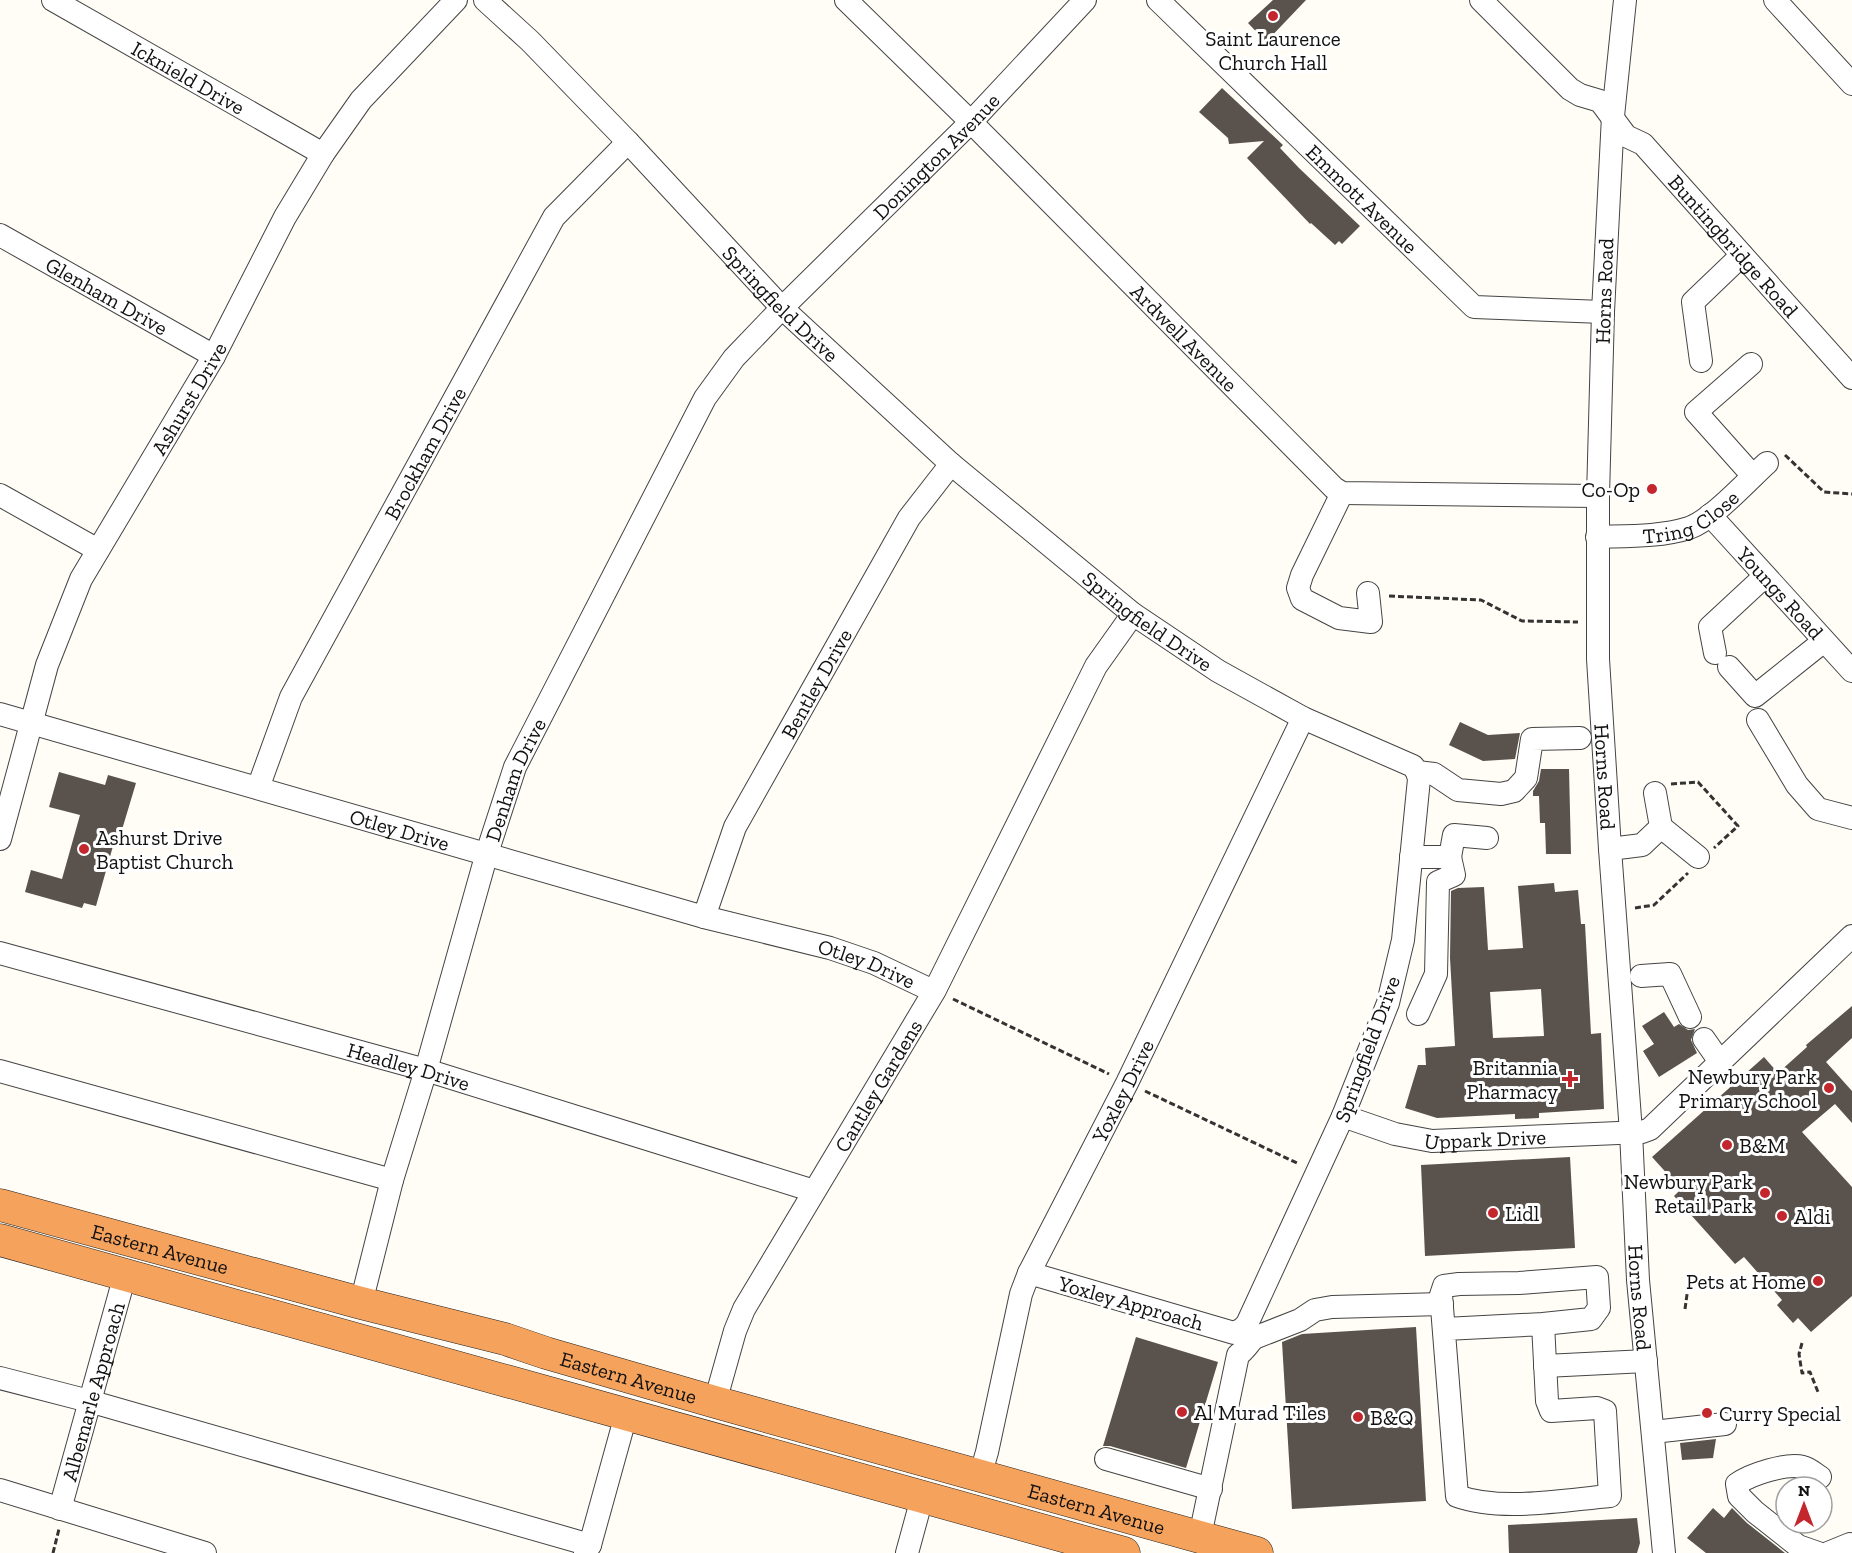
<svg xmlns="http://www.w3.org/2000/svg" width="1852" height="1553" font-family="'Zilla Slab',serif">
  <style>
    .building { fill: #5a524d; fill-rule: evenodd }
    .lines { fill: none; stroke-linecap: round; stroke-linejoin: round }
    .minor-casing { stroke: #444; stroke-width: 24 }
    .highway-casing { stroke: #222; stroke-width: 33 }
    .path { stroke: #333; stroke-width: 3; stroke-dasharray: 6 3; stroke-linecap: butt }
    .minor { stroke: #fff; stroke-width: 22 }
    .highway { stroke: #f5a25d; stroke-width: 32 }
    .poi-dot { fill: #c4262e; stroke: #fff; stroke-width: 2 }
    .labels { text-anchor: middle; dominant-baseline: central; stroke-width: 6; stroke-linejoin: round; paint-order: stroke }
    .poi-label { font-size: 21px; fill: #111; stroke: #fff; text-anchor: start }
    .street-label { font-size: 21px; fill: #111; stroke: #fff }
  </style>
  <rect width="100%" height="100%" fill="#fffdf5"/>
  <path class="building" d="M1273 0H1306L1266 42 1248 23Z
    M1222 88 1283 145 1280 148 1299 168 1360 226 1342 244 1339 241 1335 245 1311 223 1310 224 1247 158 1264 141 1229 144 1228 138 1199 112Z
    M1460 722 1488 735 1520 733 1515 759 1483 761 1449 745Z
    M1541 769H1569L1571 854H1546L1545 823H1540L1539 796H1533V791L1539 781Z
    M59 772 105 785 108 775 136 783 121 833 117 832 96 906 84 903 82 908 25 892 31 870 62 879 80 815 49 807Z
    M1554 883 1555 892 1578 890 1581 924H1585L1591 1034 1601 1033 1604 1109 1539 1113V1118L1515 1119V1114L1437 1118 1405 1108 1418 1065H1426L1425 1048 1455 1046 1450 958 1451 891 1458 888 1484 887 1488 950 1523 948 1518 886ZM1541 989 1544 1036 1493 1038 1490 992Z
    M1852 1006V1038L1826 1062 1852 1091V1123L1835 1104 1802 1132 1852 1187V1296L1811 1332 1798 1318 1793 1323 1777 1305 1782 1300 1744 1257 1735 1264 1674 1196 1681 1189 1652 1157 1764 1057 1778 1073 1807 1047 1806 1045Z
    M1664 1012 1674 1027 1679 1024 1688 1030 1695 1029 1691 1040 1697 1053 1659 1077 1643 1051 1654 1044 1642 1026Z
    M1570 1157 1575 1248 1425 1256 1421 1165Z
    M1416 1327 1426 1501 1292 1509 1282 1342 1302 1334Z
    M1136 1337 1218 1362 1186 1468 1110 1446H1103Z
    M1716 1439 1713 1458 1682 1460 1680 1443Z
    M1713 1508 1724 1518 1732 1508 1747 1523 1785 1553H1706L1687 1538Z
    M1637 1518 1640 1543 1637 1553H1509L1508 1525Z"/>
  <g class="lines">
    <g class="minor-casing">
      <g id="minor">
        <path id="s1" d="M53 0 323 154"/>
        <path id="s2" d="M485 0 530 41 628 142 782 308 951 464 1133 614 1218 671 1303 718 1413 766 1417 772 1419 779 1403 940 1388 1003 1343 1116 1247 1324 1242 1329 1234 1333 1029 1273"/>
        <path id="s3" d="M846 0 971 122 1334 488 1342 493 1598 496"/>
        <path id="s4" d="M1158 0 1474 307 1603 312"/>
        <path id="s5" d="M1481 0 1570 89 1580 95 1600 101 1626 136 1643 144 1852 378"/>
        <path id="s6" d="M1625 0 1613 116 1603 312 1598 496V659L1610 849 1631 1132 1638 1280 1664 1553"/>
        <path d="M1775 0 1852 84"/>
        <path id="s7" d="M0 235 214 356"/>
        <path d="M1701 361 1693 302 1742 255"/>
        <path d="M1751 364 1696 412 1753 476"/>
        <path d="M1342 493 1302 575 1298 588 1302 599 1339 618 1371 622 1368 593"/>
        <path d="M0 495 98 550"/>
        <path id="s8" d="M1710 515 1852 671"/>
        <path id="s9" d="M1597 537C1627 536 1660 537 1689 528 1712 520 1748 480 1767 463"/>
        <path d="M1715 653 1710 627 1765 576"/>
        <path d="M1729 667 1755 696 1824 641"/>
        <path id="s10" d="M0 714 704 917 830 948 874 963 933 991"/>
        <path d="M1758 720 1797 785 1818 809 1852 818"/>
        <path d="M1417 772 1434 774 1458 790 1501 794 1514 791 1526 778 1532 739 1580 738"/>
        <path id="s11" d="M258 788 291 697 554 217 628 142"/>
        <path d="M1661 827 1698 857"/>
        <path id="s12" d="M0 839 47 665 81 579 214 356 285 217 323 154 361 100 456 0"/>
        <path d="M1610 849 1642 845 1661 827 1655 793"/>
        <path d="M1411 857H1450L1454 835 1487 838"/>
        <path id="s13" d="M704 917 735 827 909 518 951 464"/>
        <path id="s14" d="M0 953 426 1070 814 1191"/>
        <path d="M1641 976 1670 974 1690 1017"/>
        <path d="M1418 1014 1436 974 1438 882 1454 875 1450 857"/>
        <path d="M1704 1039 1720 1062"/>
        <path d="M0 1071 392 1180"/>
        <path id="s15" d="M1343 1116 1395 1134 1432 1141 1642 1132 1650 1129 1852 936"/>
        <path id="s16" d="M361 1303 392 1180 426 1070 487 853 515 767 705 398 734 358 782 308 971 122 1085 0"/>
        <path d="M1445 1329 1543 1324 1547 1401 1551 1411 1597 1408 1605 1411 1610 1496C1564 1500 1501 1512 1457 1496L1441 1295 1444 1286 1459 1284 1519 1283 1597 1277 1599 1308 1591 1319 1543 1324"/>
        <path d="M1545 1366 1646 1361"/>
        <path d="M0 1378 89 1401 590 1545"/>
        <path id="s17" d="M715 1402 735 1331 744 1309 935 990 1096 666 1133 614"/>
        <path d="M1653 1432 1725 1424"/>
        <path d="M1106 1459 1211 1489"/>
        <path id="s18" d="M980 1476 987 1452 1021 1294 1029 1273 1127 1083 1303 718"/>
        <path d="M0 1490 205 1553"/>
        <path id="s19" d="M60 1509 125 1275"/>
        <path d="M1200 1536 1238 1355C1245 1350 1248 1344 1254 1338L1300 1320 1315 1310 1332 1307 1442 1304"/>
        <path d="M585 1553 590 1545 626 1415"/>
        <path d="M907 1553 922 1498"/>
        <path d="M1818 1553 1798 1546 1755 1512 1739 1496 1737 1484C1751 1474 1786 1463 1803 1467 1809 1468 1815 1474 1820 1477"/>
        <path d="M1828 1553 1850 1544"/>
      </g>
    </g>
    <g class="highway-casing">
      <g id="highway">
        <path id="s20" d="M0 1205 361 1303 505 1339 546 1353 715 1402 1257 1553"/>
        <path d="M0 1240 1124 1553"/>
      </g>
    </g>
    <path class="path" d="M1785 455 1824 492 1852 494
      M1389 596 1481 600 1522 621 1578 622
      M1671 784 1698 782 1738 826 1714 848
      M1635 908 1654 905 1688 873
      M953 999 1109 1074
      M1145 1091 1299 1164
      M1685 1309 1689 1280
      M1802 1343 1799 1354 1802 1373 1810 1372 1818 1392
      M53 1553 59 1529"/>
    <use href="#minor" class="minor"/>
    <use href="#highway" class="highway"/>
  </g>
  <g class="poi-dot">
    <circle cx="1273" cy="16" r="6"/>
    <circle cx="1652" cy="489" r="6"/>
    <circle cx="84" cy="849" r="6"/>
    <path d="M1567 1070h6v6h6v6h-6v6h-6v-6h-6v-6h6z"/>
    <circle cx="1829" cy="1088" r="6"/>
    <circle cx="1727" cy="1145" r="6"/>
    <circle cx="1765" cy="1193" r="6"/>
    <circle cx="1493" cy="1213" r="6"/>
    <circle cx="1782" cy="1216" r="6"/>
    <circle cx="1818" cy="1281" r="6"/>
    <circle cx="1182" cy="1412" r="6"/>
    <circle cx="1707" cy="1413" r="6"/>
    <circle cx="1358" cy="1417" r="6"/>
  </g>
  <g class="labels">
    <g class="poi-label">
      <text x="1273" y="38" text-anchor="middle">Saint Laurence<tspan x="1273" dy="24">Church Hall</tspan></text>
      <text x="1640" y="489" text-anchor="end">Co-Op</text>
      <text x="96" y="837">Ashurst Drive<tspan x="96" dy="24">Baptist Church</tspan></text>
      <text x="1558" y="1067" text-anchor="end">Britannia<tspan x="1558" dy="24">Pharmacy</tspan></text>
      <text x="1817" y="1076" text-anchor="end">Newbury Park<tspan x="1817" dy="24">Primary School</tspan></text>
      <text x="1739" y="1145">B&amp;M</text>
      <text x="1753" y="1181" text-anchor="end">Newbury Park<tspan x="1753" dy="24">Retail Park</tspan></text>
      <text x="1505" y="1213">Lidl</text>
      <text x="1794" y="1216">Aldi</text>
      <text x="1806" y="1281" text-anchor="end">Pets at Home</text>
      <text x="1194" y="1412">Al Murad Tiles</text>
      <text x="1719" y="1413">Curry Special</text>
      <text x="1370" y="1417">B&amp;Q</text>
    </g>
    <g class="street-label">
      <text stroke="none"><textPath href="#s1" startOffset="156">Icknield Drive</textPath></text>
      <text stroke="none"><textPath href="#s16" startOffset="1308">Donington Avenue</textPath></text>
      <text stroke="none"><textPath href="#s4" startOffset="285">Emmott Avenue</textPath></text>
      <text stroke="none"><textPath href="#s5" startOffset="357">Buntingbridge Road</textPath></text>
      <text transform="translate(1604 291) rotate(-88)">Horns Road</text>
      <text stroke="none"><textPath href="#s7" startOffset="123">Glenham Drive</textPath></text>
      <text stroke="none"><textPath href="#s2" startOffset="424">Springfield Drive</textPath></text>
      <text stroke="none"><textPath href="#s3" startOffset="478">Ardwell Avenue</textPath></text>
      <text stroke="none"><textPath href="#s12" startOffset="483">Ashurst Drive</textPath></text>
      <text stroke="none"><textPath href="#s11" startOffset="375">Brockham Drive</textPath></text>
      <text stroke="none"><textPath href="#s9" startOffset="98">Tring Close</textPath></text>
      <text stroke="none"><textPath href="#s8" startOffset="105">Youngs Road</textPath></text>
      <text stroke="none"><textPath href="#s2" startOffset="910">Springfield Drive</textPath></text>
      <text stroke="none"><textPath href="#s13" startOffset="260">Bentley Drive</textPath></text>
      <text stroke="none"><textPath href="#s6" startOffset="778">Horns Road</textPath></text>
      <text stroke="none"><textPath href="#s16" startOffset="546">Denham Drive</textPath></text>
      <text stroke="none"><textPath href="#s10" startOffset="416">Otley Drive</textPath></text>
      <text stroke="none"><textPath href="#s10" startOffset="902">Otley Drive</textPath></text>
      <text transform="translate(1367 1049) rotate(-70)">Springfield Drive</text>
      <text stroke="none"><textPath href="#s14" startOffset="424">Headley Drive</textPath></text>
      <text stroke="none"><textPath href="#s17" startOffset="358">Cantley Gardens</textPath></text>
      <text stroke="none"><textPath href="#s18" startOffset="414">Yoxley Drive</textPath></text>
      <text stroke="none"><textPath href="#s15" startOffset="146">Uppark Drive</textPath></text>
      <text stroke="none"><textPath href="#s20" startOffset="166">Eastern Avenue</textPath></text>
      <text stroke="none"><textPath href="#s6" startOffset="1300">Horns Road</textPath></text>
      <text transform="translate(1131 1303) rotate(16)">Yoxley Approach</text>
      <text stroke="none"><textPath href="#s20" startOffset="652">Eastern Avenue</textPath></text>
      <text stroke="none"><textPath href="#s19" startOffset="122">Albemarle Approach</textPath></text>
      <text stroke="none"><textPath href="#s20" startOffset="1138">Eastern Avenue</textPath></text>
    </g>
  </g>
  <g transform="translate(1804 1505)"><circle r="28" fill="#ffffff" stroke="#a0a0a0" stroke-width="1.5"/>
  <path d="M0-4.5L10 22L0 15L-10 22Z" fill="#c4262e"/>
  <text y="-9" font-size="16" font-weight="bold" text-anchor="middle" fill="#111111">N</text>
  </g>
</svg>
